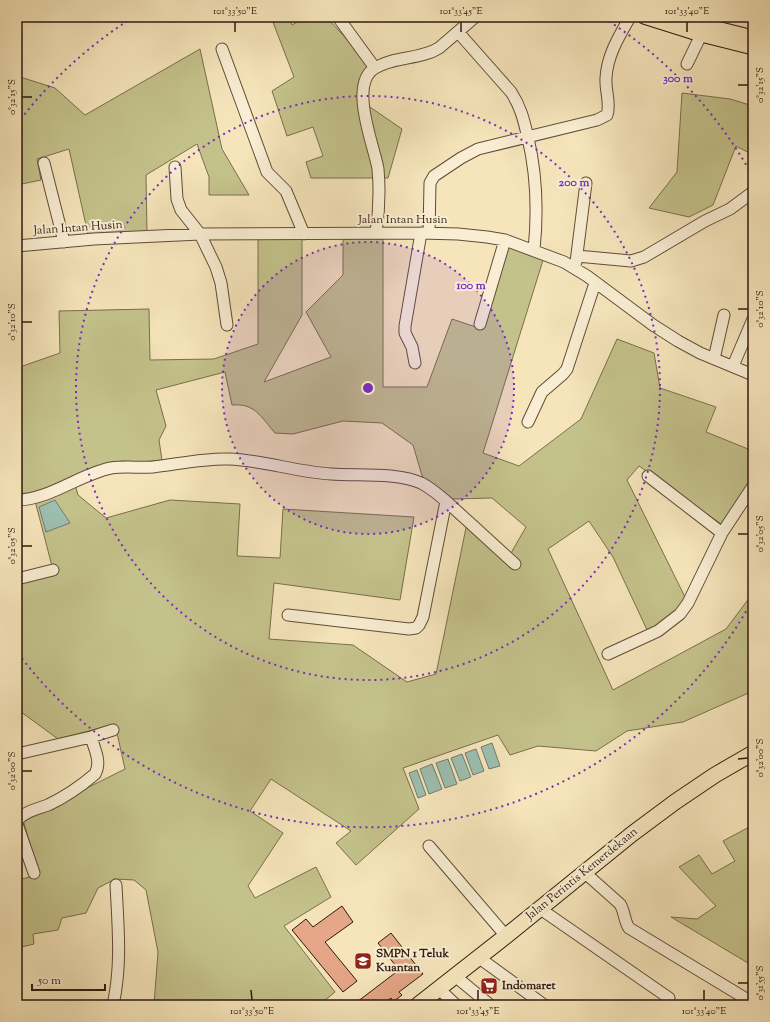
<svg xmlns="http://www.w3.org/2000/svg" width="770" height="1022" font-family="'Sorts Mill Goudy',serif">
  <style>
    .green { fill: #c4c28b; stroke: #7a6e4c; fill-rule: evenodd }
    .water { fill: #9dbfb1; stroke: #717d70 }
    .building { fill: #e5a787; stroke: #2f190e }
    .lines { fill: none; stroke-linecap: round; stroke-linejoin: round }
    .minor-casing { stroke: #614c39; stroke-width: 13 }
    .major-casing { stroke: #2f190e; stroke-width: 15 }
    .highway-casing { stroke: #2f190e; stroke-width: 17 }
    .minor { stroke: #f9eed3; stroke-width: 11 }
    .major { stroke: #f6e5bb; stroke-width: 13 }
    .highway { stroke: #f6e5bb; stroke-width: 15 }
    .ticks { fill: none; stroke: #2f190e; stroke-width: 1.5 }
    .ring { fill: none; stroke: #7b2cbf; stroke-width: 2; stroke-dasharray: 2 4 }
    .labels { text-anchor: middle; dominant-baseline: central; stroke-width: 4; stroke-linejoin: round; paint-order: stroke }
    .street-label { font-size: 12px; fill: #2f190e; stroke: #f9eed3 }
    .poi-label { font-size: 12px; font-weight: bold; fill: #2f190e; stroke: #f9eed3; text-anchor: start }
    .centre { fill: #7b2cbf; stroke: #f9eed3; stroke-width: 2 }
    .ring-label { font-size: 12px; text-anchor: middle; font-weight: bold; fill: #7b2cbf; stroke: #f9eed3; stroke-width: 4; stroke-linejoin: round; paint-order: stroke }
    .neatline { fill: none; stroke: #2f190e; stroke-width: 1.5 }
    .ticks-label { font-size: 10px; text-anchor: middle; fill: #2f190e }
  </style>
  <rect width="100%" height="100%" fill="#f6e5bb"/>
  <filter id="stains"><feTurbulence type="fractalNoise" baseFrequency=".005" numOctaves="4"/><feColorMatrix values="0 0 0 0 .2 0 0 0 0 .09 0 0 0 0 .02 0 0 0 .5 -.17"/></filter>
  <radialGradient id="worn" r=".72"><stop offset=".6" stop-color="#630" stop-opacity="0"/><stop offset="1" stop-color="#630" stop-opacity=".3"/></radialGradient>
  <path class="green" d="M271 17H289L292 25 306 17H326L377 71 368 81 367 105 402 129 388 178H311L306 162 323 156 313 127 287 136 272 91 294 77Z
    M200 49 222 149 249 195H209V177L197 144 146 175 147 232 88 234 69 149 37 159 41 180 17 185V76L55 88 85 115Z
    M682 93 730 99 753 106V155L736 146 713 205 689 217 649 208 677 172Z
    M258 239H302V315L264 382 331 357 306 312 343 275V239H383V387H427L452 319 482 329 508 245 544 257 483 453 519 466 581 419 617 339 654 353 660 388 716 407 706 432 753 451V479L721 524 639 466 627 480 685 597 676 614 648 632 613 557 589 521 548 549 613 690 726 629 753 593V691L683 722 627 731 596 751 538 746 510 755 498 735 403 768 419 809 356 865 336 843 351 831 271 779 250 811 283 833 248 886 255 898 316 867 331 897 284 926 335 992 319 1005H154L158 952 146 890 134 880 115 879 98 888 86 913 62 918 58 930 33 934 34 944 17 948V880L39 875 23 820 125 769 115 724 58 739 17 709V578L53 570 33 493 17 494V368L60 353 59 311 149 309 150 360 214 359 258 344ZM225 372 232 405C255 403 261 417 275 433L293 434 343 421 382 423 413 445 423 479 453 499 492 498 526 527 507 560 467 523 436 674 407 682 353 645 269 639 274 583 400 600 414 517 283 509 280 558 237 556 240 504 170 500 106 518 78 495 73 477 95 467 122 461 142 462 162 460 159 440 166 426 156 390Z
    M753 825V966L671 917 697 919 716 906 679 867 699 855 712 874 735 861 723 841Z"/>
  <path class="water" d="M55 500 70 523 46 532 39 507Z
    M492 743 500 766 489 769 481 747Z
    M476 749 484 771 473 775 465 753Z
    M462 754 471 777 460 781 451 758Z
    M448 759 457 784 445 788 436 763Z
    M432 764 442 789 429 794 420 769Z
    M417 770 426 795 418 798 409 773Z"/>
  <path class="building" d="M342 906 353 922 325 942 357 981 343 992 292 930 306 919 313 927Z
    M391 933 423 974 399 992 402 995 393 1002 391 998 382 1005H353L399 970 378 943Z"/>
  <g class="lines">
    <g class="minor-casing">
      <path id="minor" d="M340 20 375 68
        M458 32 511 92C521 107 524 121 528 138 537 176 538 211 534 250
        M222 49 267 172 286 191 304 234
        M687 64 701 35
        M44 163 64 242
        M175 167 177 199 181 210 200 234 216 267 221 283 227 325
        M376 233C379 212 380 191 378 169 374 145 348 84 375 68 394 56 420 60 439 48L475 17
        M429 233 430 183 434 176 461 158 478 149 597 120 607 115C611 104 605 90 606 78 607 56 619 36 630 17
        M17 246 94 239 200 234 421 233 458 234 487 237 505 240 564 262 587 276 653 325 678 341 700 353 753 375
        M577 256 631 261 644 257 705 221 730 209 753 192
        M576 262 586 183
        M480 324 505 240
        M714 359 724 315
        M415 363 412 347 405 333V326L421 233
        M733 366 753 319
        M528 422 542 392 563 374 567 369 595 283
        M648 476 722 533
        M17 500C49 500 80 474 111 468 125 466 139 468 153 467 179 464 204 458 229 459 263 460 296 472 331 474 358 476 396 472 421 483 435 490 447 502 459 513 478 530 496 547 515 564
        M17 579 53 570
        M288 615 409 629 416 628 419 625 423 617 446 501
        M608 654 658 631 680 614 688 603 722 533 753 486
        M17 754 91 737 113 730
        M17 820C26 811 37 809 48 805 65 797 81 786 95 774 102 762 94 748 91 737
        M17 824 34 873
        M429 846 506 936
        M584 872 620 904C625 912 624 921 629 928L753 1003
        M539 908 669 998
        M478 957 544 1005
        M455 976 490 1005
        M439 989 456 1005
        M113 1005C122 965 118 926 116 885"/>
    </g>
    <g class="major-casing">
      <path id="major" d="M644 17 701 35 753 48
        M673 17 753 37"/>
    </g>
    <g class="highway-casing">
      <path id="highway" d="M418 1005 506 936 632 834 675 802 715 775 753 753"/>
    </g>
    <use href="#minor" class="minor"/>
    <use href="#major" class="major"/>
    <use href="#highway" class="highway"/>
  </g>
  <path class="ticks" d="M235 22V32M461 22V32M687 22V32M738 85H748M22 97H32M738 309H748M22 322H32M738 534H748M22 546H32M738 759 748 758M22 771H32M738 983H748M251 990 252 1000M478 990V1000M704 990V1000"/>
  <circle cx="368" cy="388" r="146" fill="#7b2cbf" fill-opacity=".12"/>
  <g class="ring">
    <circle cx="368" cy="388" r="146"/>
    <circle cx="368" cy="388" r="292"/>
    <path d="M752 601A439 439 0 0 1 17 652M17 124A439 439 0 0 1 132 18M604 18A439 439 0 0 1 752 175"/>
  </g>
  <defs>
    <g id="school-square" transform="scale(0.9)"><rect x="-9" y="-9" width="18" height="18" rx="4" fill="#8f2418" stroke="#f9eed3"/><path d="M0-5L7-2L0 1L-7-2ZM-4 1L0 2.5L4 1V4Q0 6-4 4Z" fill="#fff"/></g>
    <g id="supermarket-square" transform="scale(0.9)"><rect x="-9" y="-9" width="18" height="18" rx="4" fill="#8f2418" stroke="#f9eed3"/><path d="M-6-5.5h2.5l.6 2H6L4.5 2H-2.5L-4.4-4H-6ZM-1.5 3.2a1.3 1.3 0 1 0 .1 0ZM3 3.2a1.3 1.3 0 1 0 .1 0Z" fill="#fff"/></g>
  </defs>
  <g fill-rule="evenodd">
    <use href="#school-square" x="363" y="961"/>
    <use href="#supermarket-square" x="489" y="986"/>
  </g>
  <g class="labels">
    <g class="street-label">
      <text x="403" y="220">Jalan Intan Husin</text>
      <text transform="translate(78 228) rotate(-4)">Jalan Intan Husin</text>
      <text transform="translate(582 874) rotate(-39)">Jalan Perintis Kemerdekaan</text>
    </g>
    <g class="poi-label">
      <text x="376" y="954">SMPN 1 Teluk<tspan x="376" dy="14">Kuantan</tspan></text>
      <text x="502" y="986">Indomaret</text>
    </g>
  </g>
  <circle cx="368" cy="388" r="6" class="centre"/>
  <g class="ring-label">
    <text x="678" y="82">300 m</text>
    <text x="574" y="186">200 m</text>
    <text x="471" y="289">100 m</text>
  </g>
  <rect width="770" height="1022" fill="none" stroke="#f6e5bb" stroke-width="44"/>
  <path d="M32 984v6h73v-6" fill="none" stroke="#2f190e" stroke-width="2"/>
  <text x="38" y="984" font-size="12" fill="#2f190e" stroke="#f9eed3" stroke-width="3" paint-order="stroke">50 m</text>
  <rect x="22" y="22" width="726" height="978" class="neatline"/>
  <g class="ticks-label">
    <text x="235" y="14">101°33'50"E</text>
    <text x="461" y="14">101°33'45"E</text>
    <text x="687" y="14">101°33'40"E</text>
    <text transform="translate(759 85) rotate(-90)" y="4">0°32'15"S</text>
    <text transform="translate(11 97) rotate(-90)" y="4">0°32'15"S</text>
    <text transform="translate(759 309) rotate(-90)" y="4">0°32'10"S</text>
    <text transform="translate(11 322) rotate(-90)" y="4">0°32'10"S</text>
    <text transform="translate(759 534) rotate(-90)" y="4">0°32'05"S</text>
    <text transform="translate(11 546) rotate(-90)" y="4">0°32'05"S</text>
    <text transform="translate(759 758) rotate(-90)" y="4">0°32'00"S</text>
    <text transform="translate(11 771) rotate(-90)" y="4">0°32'00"S</text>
    <text transform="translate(759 983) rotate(-90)" y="4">0°31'55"S</text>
    <text x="252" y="1014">101°33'50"E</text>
    <text x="478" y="1014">101°33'45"E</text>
    <text x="704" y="1014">101°33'40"E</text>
  </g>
  <rect width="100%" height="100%" filter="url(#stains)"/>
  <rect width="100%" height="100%" fill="url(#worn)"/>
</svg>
